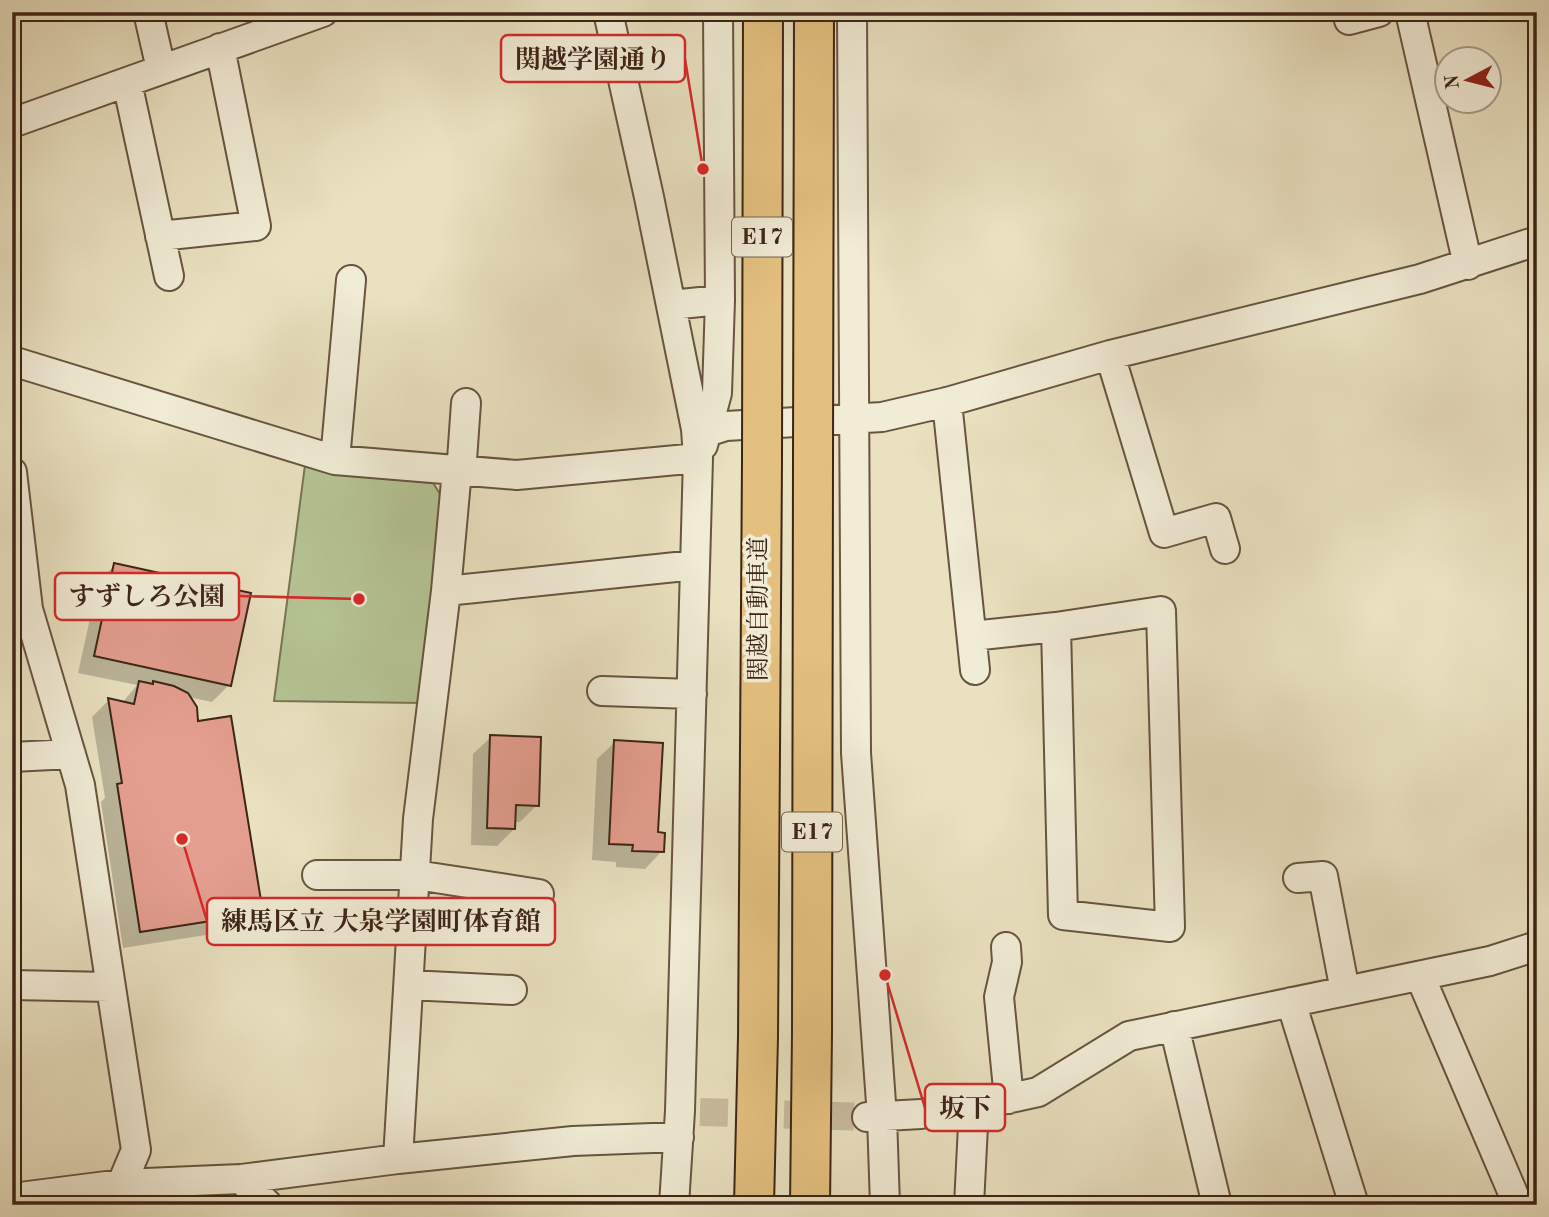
<svg xmlns="http://www.w3.org/2000/svg" width="1549" height="1217" font-family="'Old Standard TT','Noto Serif JP',serif">
  <style>
    .green { fill: #b5c393; stroke: #797454; stroke-width: 2 }
    .shadow { fill: #0003 }
    .building { fill: #e49e8f; stroke: #3d2515; stroke-width: 2 }
    .lines { fill: none; stroke-linecap: round; stroke-linejoin: round }
    .minor-tunnel { stroke: #c7bb9e; stroke-width: 28; stroke-dasharray: 28 14; stroke-linecap: butt }
    .minor-casing { stroke: #685440; stroke-width: 32 }
    .highway-casing { stroke: #3d2515; stroke-width: 42 }
    .minor { stroke: #f1ecd6; stroke-width: 28 }
    .highway { stroke: #e4c080; stroke-width: 38 }
    .highway-bridge-casing { stroke: #3d2515; stroke-width: 42; stroke-linecap: butt }
    .highway-bridge { stroke: #e4c080; stroke-width: 38 }
    .labels { text-anchor: middle; dominant-baseline: central; stroke-width: 7; stroke-linejoin: round; paint-order: stroke }
    .shield { fill: #f1ecd6; stroke: #73614f; stroke-width: 2 }
    .shield-label { font-size: 23px; font-weight: bold; fill: #3d2515 }
    .street-label { font-size: 24px; fill: #3d2515; stroke: #f1ecd6 }
    .leader { fill: none; stroke: #d62828; stroke-width: 2.5 }
    .callout-dot { fill: #d62828; stroke: #f1ecd6; stroke-width: 2.5 }
    .callout { fill: #f1ecd6; stroke: #d62828; stroke-width: 2.5 }
    .callout-label { font-size: 26px; text-anchor: middle; font-weight: bold; fill: #3d2515 }
  </style>
  <rect width="100%" height="100%" fill="#e9e1c0"/>
  <filter id="stains"><feTurbulence type="fractalNoise" baseFrequency=".00286" numOctaves="4"/><feColorMatrix values="0 0 0 0 .2 0 0 0 0 .09 0 0 0 0 .02 0 0 0 .5 -.17"/></filter>
  <radialGradient id="worn" r=".72"><stop offset=".6" stop-color="#630" stop-opacity="0"/><stop offset="1" stop-color="#630" stop-opacity=".3"/></radialGradient>
  <path class="green" d="M305 465 334 474 433 483 442 497 421 703 274 701Z"/>
  <path class="shadow" d="M115 565 229 685 212 702 188 697 261 912 244 929 123 948 101 802 105 798 92 717 109 700 122 703 137 685 78 673 98 582Z
    M491 737 537 805 520 822H514V829L497 846 471 845 473 754Z
    M615 742 662 851 645 869 616 867V862L592 860 597 759Z"/>
  <path class="building" d="M114 563 251 593 231 686 94 656Z
    M139 681 153 684V681L174 686 188 693 197 707 198 721 231 716 263 913 140 932 117 784 122 783 108 698 134 704Z
    M490 735 541 737 539 806 516 805 515 829 487 828Z
    M614 740 663 743 658 832 665 833 664 852 632 851 633 845 609 844Z"/>
  <g class="lines">
    <path class="minor-tunnel" d="M700 1112 867 1117"/>
    <g class="minor-casing">
      <path id="minor" d="M148 12 161 69
        M608 12 649 197 696 429 698 458 680 1111 674 1205
        M852 12 856 753 882 1117 885 1205
        M1347 12 1349 20 1379 12
        M1410 12 1468 265
        M127 82 169 276
        M12 123 323 12
        M160 236 256 226 220 48
        M671 305 720 300
        M1110 355 1164 533 1216 518 1225 549
        M12 361 335 460 517 475 698 458
        M947 402 975 670
        M707 432 726 426 882 417 947 402 1110 355 1420 279 1537 241
        M703 445 717 393 720 300 718 12
        M335 460 351 280
        M12 472 28 609 80 785 136 1150 113 1205
        M446 591 695 565
        M972 636 1056 627 1161 611 1170 927 1063 915 1056 627
        M602 691 692 694
        M12 757 71 754
        M317 875H416L539 894
        M1298 878 1323 876 1345 991
        M1006 947 1007 962 999 997 1009 1099
        M1420 976 1518 1205
        M12 985 110 987
        M409 985 512 990
        M1291 1002 1354 1205
        M1174 1026 1217 1205
        M867 1117 921 1114 974 1106 1038 1092 1129 1036 1490 961 1537 946
        M398 1159 418 819 446 591 457 470 462 460 466 403
        M241 1179 268 1205
        M12 1198 122 1184 241 1179 398 1159 573 1141 679 1137
        M969 1205 974 1106"/>
    </g>
    <g class="highway-casing">
      <path id="highway" d="M754 1205 758 1037 762 461
        M810 1205 812 1033 813 459"/>
    </g>
    <use href="#minor" class="minor"/>
    <use href="#highway" class="highway"/>
    <g class="highway-bridge-casing">
      <path id="highway-bridge" d="M813 459 814 12
        M762 461 763 12"/>
    </g>
    <use href="#highway-bridge" class="highway-bridge"/>
  </g>
  <g class="labels">
    <g class="shield">
      <rect x="732" y="217.5" width="60" height="39" rx="5"/>
      <rect x="782" y="812.5" width="60" height="39" rx="5"/>
    </g>
    <g class="shield-label">
      <text x="762" y="237">E17</text>
      <text x="812" y="832">E17</text>
    </g>
    <g class="street-label">
      <text transform="translate(760 609) rotate(-90)">関越自動車道</text>
    </g>
  </g>
  <path class="leader" d="M703 169L685 59M359 599L239 596M182 839L207 921M885 975L925 1108"/>
  <g class="callout-dot">
    <circle cx="703" cy="169" r="7"/>
    <circle cx="359" cy="599" r="7"/>
    <circle cx="182" cy="839" r="7"/>
    <circle cx="885" cy="975" r="7"/>
  </g>
  <g class="callout">
    <rect x="501" y="35" width="184" height="47" rx="7"/>
    <rect x="55" y="573" width="184" height="47" rx="7"/>
    <rect x="207" y="898" width="348" height="47" rx="7"/>
    <rect x="925" y="1084" width="80" height="47" rx="7"/>
  </g>
  <g class="callout-label">
    <text x="593" y="68">関越学園通り</text>
    <text x="147" y="605">すずしろ公園</text>
    <text x="381" y="930">練馬区立 大泉学園町体育館</text>
    <text x="965" y="1117">坂下</text>
  </g>
  <rect width="1549" height="1217" fill="none" stroke="#e9e1c0" stroke-width="42"/>
  <rect x="14" y="14" width="1521" height="1189" fill="none" stroke="#3d2515" stroke-width="3.5"/>
  <rect x="21" y="21" width="1507" height="1175" fill="none" stroke="#3d2515" stroke-width="2"/>
  <g transform="translate(1468 80) rotate(263)"><circle r="33" fill="#f1ecd6" stroke="#a99c89" stroke-width="2"/>
  <path d="M0-5L12 26L0 18L-12 26Z" fill="#8f2418"/>
  <text y="-10" font-size="19" font-weight="bold" text-anchor="middle" fill="#3d2515">N</text>
  </g>
  <rect width="100%" height="100%" filter="url(#stains)"/>
  <rect width="100%" height="100%" fill="url(#worn)"/>
</svg>
